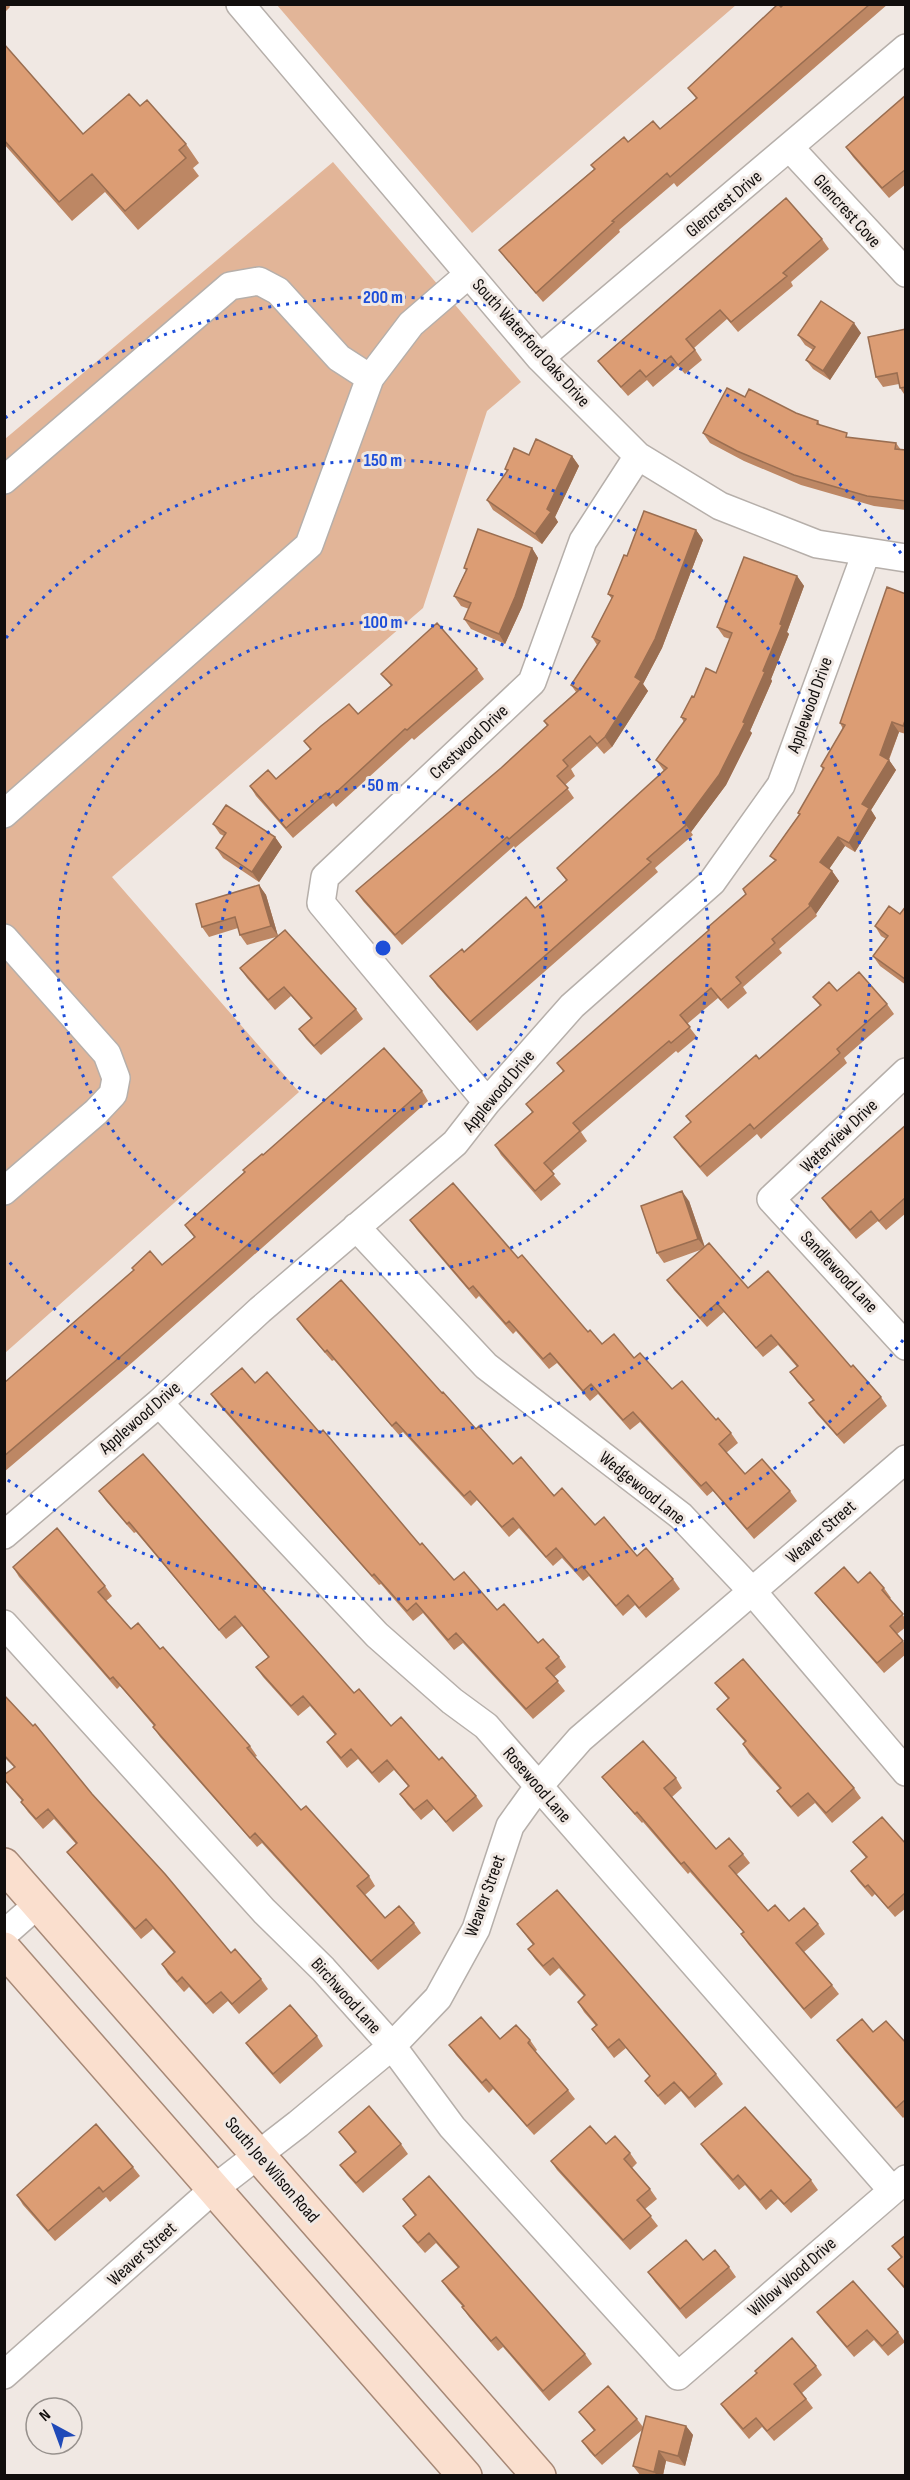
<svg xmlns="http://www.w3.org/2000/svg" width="910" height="2480" font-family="'Sofia Sans Condensed',sans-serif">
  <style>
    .green { fill: #e2b598 }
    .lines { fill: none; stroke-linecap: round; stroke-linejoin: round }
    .minor-casing { stroke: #b6afaa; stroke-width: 30 }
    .major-casing { stroke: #a68876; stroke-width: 36 }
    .minor { stroke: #fff; stroke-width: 27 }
    .major { stroke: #fadfce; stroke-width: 33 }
    .wall { fill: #bd8764 }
    .shaded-wall { fill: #9a6e51 }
    .building { fill: #dc9d74; stroke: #9a6e51; stroke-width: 1.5 }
    .ring { fill: none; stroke: #1d4ed8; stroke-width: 3; stroke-dasharray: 3 6 }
    .labels { text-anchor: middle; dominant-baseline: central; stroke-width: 6; stroke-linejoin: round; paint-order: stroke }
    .street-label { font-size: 18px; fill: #110e0d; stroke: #f0e8e3 }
    .centre { fill: #1d4ed8; stroke: #f0e8e3; stroke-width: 3 }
    .ring-label { font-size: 18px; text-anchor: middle; font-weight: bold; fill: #1d4ed8; stroke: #f0e8e3; stroke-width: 6; stroke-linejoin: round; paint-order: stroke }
  </style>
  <rect width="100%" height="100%" fill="#f0e8e3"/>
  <path class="green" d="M277 5H736L472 233Z
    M333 162 521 382 487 411 423 608 112 877 299 1092 5 1353V439Z"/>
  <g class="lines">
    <g class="minor-casing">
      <path id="minor" d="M240 4 540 358 638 456 720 506 817 544 906 558
        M790 148 906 273
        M540 358 906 48
        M4 480 230 286 259 281 278 291 339 358 370 378
        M4 814 309 545 370 378 411 324 469 274
        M4 938 107 1054 116 1078 113 1094 96 1112 4 1191
        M906 1072 771 1199 906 1346
        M487 1102 321 903 325 877 532 682 583 541 638 456
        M356 1227 486 1366 681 1516 752 1591 906 1772
        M159 1403 377 1635 452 1701 486 1726 892 2190
        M4 1535 159 1403 260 1310 455 1143 487 1102 572 1006 712 882 781 785 866 553
        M4 1624 264 1911 323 1969 392 2046 452 2127 678 2376 906 2179
        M4 1934 38 1904
        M4 2375 215 2188 298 2124 392 2046 438 1998 476 1929 510 1826 538 1787 580 1739 906 1459"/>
    </g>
    <g class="major-casing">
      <path id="major" d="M4 1865 539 2476
        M4 1949 465 2476"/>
    </g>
    <use href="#minor" class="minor"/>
    <use href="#major" class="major"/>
  </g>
  <path class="wall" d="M4 4H8L10 7 4 13Z
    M784 4H888L677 187 674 183 619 230 620 232 543 302 506 259 499 250 594 169 591 165 628 142 660 129 696 98 688 88Z
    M4 44 83 134 140 106 186 144 199 163 193 168 199 176 138 230 105 192 72 221 4 144Z
    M906 95V184L889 198 853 157 846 147Z
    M822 239 829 249 791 282 793 286 738 332 727 319 694 348 702 360 685 374 678 366 653 387 647 380 628 396 605 370 598 361Z
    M906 329V397L900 388 899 384 883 387 876 377Z
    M861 333 830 380 813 369 806 360 813 350 805 345 798 335Z
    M745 397 818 421 820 425 850 438 896 443 901 450H906V510L874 506 801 485 744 461 710 443 703 433Z
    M529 455 572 456 579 466 555 517 558 522 542 544 493 510 487 500 507 472 505 469Z
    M696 530 703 540 662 648 643 684 648 691 612 747 604 754 597 746 571 769 575 776 565 785 574 798 515 848 514 846 402 945 363 901 356 891 501 768 547 726 544 721 576 692 571 685 597 645 592 637 612 599 608 594Z
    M532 548 538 558 522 607 505 644 471 629 464 619 469 609 461 606 454 596 466 570 464 568Z
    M797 576 804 586 787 632 789 634 771 679 772 681 750 731 752 733 726 785 691 832 693 835 655 868 658 872 477 1031 437 986 430 976 464 952 535 908 566 880 557 868 664 771 656 760 684 722 681 717 694 697 716 673 730 639 724 637 717 627Z
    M906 594V734L899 732 889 760 896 770 871 810 876 818 855 852 845 846 829 869 832 871 839 881 816 914 817 916 779 949 782 953 743 987 747 993 728 1009 718 998 687 1024 697 1037 678 1053 676 1051 581 1132 587 1141 551 1172 561 1184 541 1201 501 1155 495 1145 532 1112 526 1104 563 1071 557 1063 709 931 746 894 743 889 775 861 770 856 799 815 798 813 823 770 821 766 843 729 840 723Z
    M477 669 484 679 414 740 412 738 336 807 333 803 293 838 256 796 250 786 276 779 310 749 304 741 358 714 391 686 381 674Z
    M213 824 275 837 282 847 259 882 223 858 216 848 224 836 220 834Z
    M259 885 266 895 278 936 356 1009 363 1019 321 1055 306 1039 299 1029 311 1019 291 996 275 1010 247 978 240 968 276 937 247 945 240 935 238 928 209 937 202 927Z
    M906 906V985L880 966 873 956 886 939 881 936 875 926 900 914Z
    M837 991 887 1004 894 1014 844 1058 847 1063 761 1139 757 1134 707 1177 681 1147 674 1137 691 1122 686 1116 759 1059 820 1006 813 997Z
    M422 1091 428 1101 134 1361 4 1472V1383L162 1265 194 1237 185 1225 263 1155Z
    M906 1125V1213L886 1230 878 1221 856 1239 829 1208 822 1198Z
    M689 1201 705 1247 748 1288 851 1367 881 1397 887 1406 844 1444 816 1413 809 1403 813 1400 797 1382 790 1372 797 1367 778 1345 763 1357 724 1312 707 1327 674 1290 667 1280 703 1249 664 1263 657 1253Z
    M410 1220 518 1258 588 1332 602 1344 634 1358 672 1389 716 1420 731 1433 738 1443 726 1453 745 1474 790 1491 797 1501 754 1539 713 1491 707 1496 640 1422 630 1430 598 1394 590 1401 557 1363 549 1369 516 1331 513 1334 479 1296 476 1299 417 1230Z
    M297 1319 442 1393 476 1429 513 1464 637 1556 673 1579 680 1589 646 1618 635 1605 623 1616 589 1576 583 1581 562 1558 553 1566 519 1528 509 1537 477 1500 471 1506 403 1432 399 1435 334 1360 332 1361 304 1329Z
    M255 1383 320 1433 420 1545 454 1580 497 1610 538 1643 559 1657 566 1667 554 1677 565 1691 533 1719 463 1643 454 1650 423 1613 413 1621 381 1584 379 1585 218 1404 211 1394Z
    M99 1491 354 1693 391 1726 439 1760 476 1796 483 1806 453 1832 434 1809 421 1820 407 1804 400 1794 408 1786 394 1770 379 1783 358 1759 347 1768 333 1751 327 1742 335 1735 310 1706 298 1716 263 1677 256 1667 268 1657 242 1626 226 1639 136 1532 134 1533 106 1501Z
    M13 1567 105 1586 112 1596 106 1601 131 1629 160 1649 250 1746 257 1756 255 1757 301 1810 369 1876 375 1886 365 1895 385 1918 414 1923 421 1933 378 1970 262 1843 257 1847 160 1737 153 1727 154 1726 120 1686 117 1689 19 1577Z
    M858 1583 884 1588 891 1598 889 1599 906 1619V1627L897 1634 906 1645V1654L884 1673 822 1602 815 1593Z
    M715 1683 854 1788 861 1798 832 1823 815 1803 798 1817 784 1801 777 1791 780 1789 749 1754 743 1744 745 1742 724 1718 717 1709 728 1699Z
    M4 1695 231 1953 261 1979 268 1989 239 2014 228 2001 213 2014 189 1987 184 1992 168 1974 162 1964 174 1953 153 1929 141 1939 74 1861 67 1852 76 1844 54 1819 43 1829 28 1812 21 1802 22 1801 10 1787 4 1779 14 1767 4 1757Z
    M602 1777 676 1778 682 1788 672 1797 716 1849 743 1854 750 1863 736 1875 768 1911 789 1921 818 1924 825 1934 804 1952 832 1985 839 1994 811 2019 748 1944 741 1934 743 1932 690 1872 688 1874 643 1822 642 1823 609 1786Z
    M853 1842 906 1844V1908L895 1917 875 1894 872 1897 858 1881 851 1871 866 1858Z
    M517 1924 716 2074 723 2084 695 2108 681 2091 665 2105 652 2090 645 2081 650 2076 626 2048 614 2058 599 2039 592 2029 596 2026 584 2012 578 2002 584 1996 559 1968 550 1976 535 1959 528 1949 533 1945Z
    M873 2032 906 2043V2115L903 2118 844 2050 837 2040Z
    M317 2036 323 2046 280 2084 253 2053 246 2043Z
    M500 2039 530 2040 537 2050 535 2052 568 2090 575 2099 534 2135 493 2089 489 2093 456 2055 449 2045Z
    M339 2132 401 2144 408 2154 363 2193 347 2175 340 2165 355 2153Z
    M606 2144 630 2153 637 2163 632 2168 650 2189 657 2199 645 2209 658 2226 630 2250 557 2170 551 2161Z
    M701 2144 811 2180 818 2190 791 2213 778 2199 766 2210 745 2185 739 2190 708 2154Z
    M133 2167 140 2176 110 2202 106 2197 55 2241 23 2205 17 2195Z
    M403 2199 585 2354 592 2364 549 2401 503 2347 498 2351 469 2317 462 2307H463L449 2291 442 2281 458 2268 436 2243 425 2253 410 2236 403 2226 415 2216Z
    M906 2235V2291L888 2269 901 2258 892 2246Z
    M703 2260 729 2267 736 2277 686 2319 655 2282 648 2272Z
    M817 2312 898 2332 905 2342 888 2356 874 2340 854 2357 824 2322Z
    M816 2366 822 2375 802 2393 813 2408 774 2441 762 2427 749 2439 728 2414 721 2404Z
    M579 2412 637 2419 643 2427 686 2426 693 2435 685 2466 666 2461 663 2475H640L633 2466 642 2430 602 2465 589 2451 582 2441 594 2431Z"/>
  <path class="shaded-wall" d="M854 323 861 333 830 380 823 371Z
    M572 456 579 466 555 517 558 522 542 544 535 534Z
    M696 530 703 540 662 648 643 684 648 691 612 747 605 737Z
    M532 548 538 558 522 607 505 644 499 634Z
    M797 576 804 586 787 632 789 634 771 679 772 681 750 731 752 733 726 785 691 832 684 822 743 722 763 671Z
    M906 718V730L903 726Z
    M892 722 899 732 888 761 889 760 896 770 871 810 876 818 855 852 849 843Z
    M275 837 282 847 259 882 252 872Z
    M838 837 845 846 827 872 820 862Z
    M832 871 839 881 816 914 809 904Z
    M259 885 266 895 278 936 271 926Z
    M682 1191 689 1201 705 1248 698 1239Z
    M686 2426 693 2435 685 2466 678 2456Z
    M659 2451 666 2461 663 2475H657L654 2472Z"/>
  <path class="building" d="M778 4 781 7 784 4H870L670 177 667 173 612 221 614 222 536 293 499 250 595 169 591 165 624 137 628 142 653 121 660 129 697 98 688 88Z
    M4 44 83 134 129 94 140 106 147 100 186 144 179 150 186 158 125 211 92 174 59 202 4 140Z
    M906 95V169L882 188 846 147Z
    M786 198 822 239 783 273 787 276 731 322 720 310 686 339 695 350 678 365 671 356 646 377 640 370 621 387 598 361Z
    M821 301 854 323 823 371 806 360 815 347 798 335Z
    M906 329V387L900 388 897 373 876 377 868 337Z
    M727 388 745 397 749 389 796 413 818 421 817 424 847 433 846 437 896 443 895 449 906 450V501L867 496 794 475 737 451 703 433Z
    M536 439 572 456 547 509 551 512 535 534 487 500 508 470 505 469 514 448 529 455Z
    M644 511 696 530 655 639 635 677 641 681 605 737 597 744 590 736 563 760 568 766 557 776 568 788 509 839 507 837 395 935 356 891 501 768 548 725 544 721 579 690 571 685 600 641 592 637 613 596 608 594 624 555 627 556Z
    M478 529 532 548 515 597 499 634 464 619 471 603 454 596 467 569 464 568Z
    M744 557 797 576 780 624 782 625 763 671 765 672 743 722 745 723 719 775 684 822 686 825 647 859 651 862 470 1022 430 976 462 949 464 952 526 897 535 908 567 880 557 868 667 768 656 760 686 719 681 717 692 696 694 697 706 668 716 673 732 633 717 627Z
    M887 587 906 594V718L903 726 892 722 880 755 889 760 862 804 869 808 849 843 838 837 820 862 832 871 809 904 810 906 772 939 775 943 736 977 741 983 721 1000 711 988 680 1015 690 1027 671 1043 669 1041 573 1123 580 1131 544 1163 554 1174 535 1191 495 1145 533 1112 526 1104 564 1071 557 1063 709 930 707 928 746 894 743 889 776 860 770 856 800 814 798 813 824 768 821 766 845 725 840 723Z
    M437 623 477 669 407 730 405 729 330 798 326 793 286 828 250 786 268 770 276 779 311 749 304 741 321 726 349 704 358 714 392 685 381 674Z
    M226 805 275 837 252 872 216 848 226 833 213 824Z
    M259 885 271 926 240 935 235 917 202 927 196 904Z
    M889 906 900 914 906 906 905 979 873 956 888 936 875 926Z
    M285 930 356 1009 314 1046 299 1029 312 1018 284 987 268 1000 240 968Z
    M859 972 887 1004 837 1049 840 1053 754 1129 750 1124 700 1167 674 1137 691 1122 686 1116 756 1055 759 1059 821 1005 813 997 829 982 837 991Z
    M384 1048 422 1091 127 1351 4 1456V1383L134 1270 132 1268 150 1251 162 1265 195 1237 185 1225 245 1172 243 1170 262 1154 263 1155Z
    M906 1125V1197L879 1221 871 1211 850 1230 822 1198Z
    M453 1183 518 1258 522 1255 588 1332 590 1330 602 1344 614 1334 634 1358 640 1353 672 1389 682 1381 716 1420 718 1418 731 1433 719 1444 745 1474 762 1459 790 1491 747 1529 706 1482 701 1486 633 1412 623 1420 591 1384 583 1391 550 1353 543 1359 509 1321 506 1324 473 1286 469 1289 410 1220Z
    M682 1191 698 1239 657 1253 641 1206Z
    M709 1243 748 1288 768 1271 851 1367 853 1365 881 1397 837 1435 809 1403 814 1400 790 1372 798 1366 771 1335 756 1348 717 1303 700 1318 667 1280Z
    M341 1280 442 1393 443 1392 476 1429 479 1426 513 1464 521 1457 554 1496 562 1488 595 1525 604 1517 637 1556 646 1548 673 1579 639 1608 628 1595 616 1606 582 1566 576 1571 556 1548 546 1557 513 1518 502 1527 470 1491 464 1496 396 1422 392 1426 327 1350 325 1352 297 1319Z
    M242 1368 255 1383 267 1372 320 1433 323 1430 420 1545 422 1543 454 1580 464 1572 497 1610 504 1604 538 1643 543 1639 559 1657 546 1668 558 1681 526 1709 456 1633 448 1640 416 1603 407 1611 374 1574 372 1576 211 1394Z
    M143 1454 354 1693 359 1689 391 1726 401 1717 439 1760 442 1757 476 1796 446 1822 427 1800 414 1810 400 1794 409 1786 387 1760 372 1773 351 1749 341 1758 327 1742 336 1734 303 1696 291 1706 256 1667 269 1657 235 1616 219 1630 129 1522 127 1524 99 1491Z
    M57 1528 105 1586 98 1592 131 1629 138 1623 160 1649 163 1647 250 1746 247 1748 301 1810 306 1806 369 1876 357 1886 385 1918 399 1906 414 1923 371 1961 255 1833 250 1838 153 1727 155 1725 113 1677 110 1679 13 1567Z
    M844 1567 858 1583 870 1572 884 1588 882 1590 903 1614 890 1626 903 1641 877 1663 815 1593Z
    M743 1659 854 1788 826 1813 808 1793 791 1807 777 1791 781 1788 743 1744 746 1741 717 1709 729 1698 715 1683Z
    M4 1695 33 1726 35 1724 92 1794 165 1874 231 1953 235 1949 261 1979 232 2004 221 1992 206 2004 182 1977 177 1982 162 1964 175 1952 146 1919 135 1929 67 1852 77 1843 48 1809 36 1819 21 1802 23 1800 4 1779V1775L15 1767 4 1755Z
    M643 1741 676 1778 664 1788 716 1849 729 1838 743 1854 729 1866 768 1911 775 1905 789 1921 804 1908 818 1924 796 1943 832 1985 804 2009 741 1934 744 1932 684 1862 681 1864 637 1812 635 1814 602 1777Z
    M882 1817 906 1844V1894L905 1893 888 1908 868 1885 865 1887 851 1871 867 1857 853 1842Z
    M557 1890 716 2074 689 2098 674 2082 658 2096 645 2081 650 2076 619 2039 608 2048 592 2029 597 2025 578 2002 585 1995 553 1958 543 1966 528 1949 534 1944 517 1924Z
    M290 2005 317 2036 273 2074 246 2043Z
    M481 2017 500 2039 516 2025 530 2040 528 2043 568 2090 527 2126 486 2079 482 2083 449 2045Z
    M862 2019 873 2032 886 2021 906 2043V2099L896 2108 837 2040Z
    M369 2106 401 2144 356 2183 340 2165 356 2152 339 2132Z
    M745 2107 811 2180 784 2204 771 2190 760 2200 738 2175 733 2180 701 2144Z
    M96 2124 133 2167 103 2192 99 2187 48 2231 17 2195Z
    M590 2126 606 2144 615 2136 630 2153 624 2159 650 2189 637 2200 651 2216 623 2240 551 2161Z
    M429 2176 585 2354 543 2391 496 2337 491 2341 462 2307 464 2306 442 2281 459 2267 429 2233 418 2243 403 2226 416 2215 403 2199Z
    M906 2235V2289L888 2269 902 2257 892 2246Z
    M686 2240 703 2260 715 2250 729 2267 680 2309 648 2272Z
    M853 2281 898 2332 882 2346 867 2330 847 2347 817 2312Z
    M792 2338 816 2366 794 2384 806 2399 767 2431 756 2418 743 2429 721 2404 757 2373 755 2371Z
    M608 2386 637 2419 595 2456 582 2441 595 2430 579 2412Z
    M646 2416 686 2426 678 2456 659 2451 654 2472 633 2466Z"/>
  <g class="ring">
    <circle cx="383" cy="948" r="163"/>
    <circle cx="383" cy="948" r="326"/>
    <path d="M6 638A488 488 0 1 1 6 1258"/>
    <path d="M903 1340A651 651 0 0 1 5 1478M5 418A651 651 0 0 1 903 556"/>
  </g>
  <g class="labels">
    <g class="street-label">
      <text transform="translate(724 204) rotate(-40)">Glencrest Drive</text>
      <text transform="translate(847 211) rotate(48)">Glencrest Cove</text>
      <text transform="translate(531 343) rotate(48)">South Waterford Oaks Drive</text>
      <text transform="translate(810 705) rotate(-70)">Applewood Drive</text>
      <text transform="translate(469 742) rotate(-43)">Crestwood Drive</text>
      <text transform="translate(499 1091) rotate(-50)">Applewood Drive</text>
      <text transform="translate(839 1136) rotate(-43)">Waterview Drive</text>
      <text transform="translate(839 1272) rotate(47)">Sandlewood Lane</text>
      <text transform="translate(140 1418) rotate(-41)">Applewood Drive</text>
      <text transform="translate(642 1488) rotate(39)">Wedgewood Lane</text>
      <text transform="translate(821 1532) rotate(-41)">Weaver Street</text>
      <text transform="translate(537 1785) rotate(49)">Rosewood Lane</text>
      <text transform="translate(485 1896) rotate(-70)">Weaver Street</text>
      <text transform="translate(346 1996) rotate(48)">Birchwood Lane</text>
      <text transform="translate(272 2170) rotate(49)">South Joe Wilson Road</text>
      <text transform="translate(142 2254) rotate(-42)">Weaver Street</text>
      <text transform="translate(792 2277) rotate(-41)">Willow Wood Drive</text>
    </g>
  </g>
  <circle cx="383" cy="948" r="9" class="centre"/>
  <g class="ring-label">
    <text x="383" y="303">200 m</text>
    <text x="383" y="466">150 m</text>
    <text x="383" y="628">100 m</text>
    <text x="383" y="791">50 m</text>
  </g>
  <rect width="910" height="2480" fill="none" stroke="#110e0d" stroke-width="12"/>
  <g transform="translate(54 2426) rotate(319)"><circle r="28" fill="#f0e8e3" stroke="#97918d" stroke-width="1.5"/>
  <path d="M0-4.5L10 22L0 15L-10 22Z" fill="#204ab8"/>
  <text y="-9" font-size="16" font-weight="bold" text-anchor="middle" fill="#110e0d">N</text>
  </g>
</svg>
